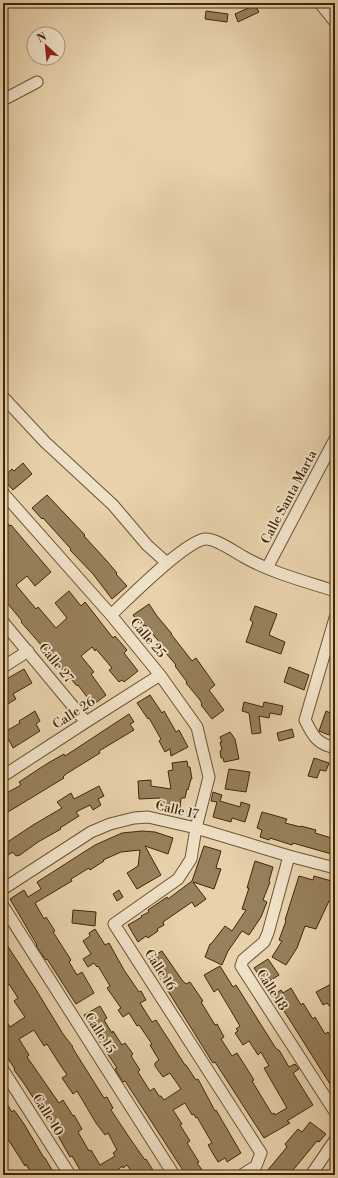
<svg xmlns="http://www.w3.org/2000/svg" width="338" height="1178" font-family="'Libre Bodoni',serif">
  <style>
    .building { fill: #97805c; stroke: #402806; fill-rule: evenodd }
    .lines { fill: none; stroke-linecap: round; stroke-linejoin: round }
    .minor-casing { stroke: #6a5230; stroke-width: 13 }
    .minor { stroke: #f0e2c9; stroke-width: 11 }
    .labels { text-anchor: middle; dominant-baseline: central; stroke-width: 3.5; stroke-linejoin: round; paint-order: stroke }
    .street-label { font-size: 13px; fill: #402806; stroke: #f0e2c9 }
  </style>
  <rect width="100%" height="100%" fill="#e8d2ac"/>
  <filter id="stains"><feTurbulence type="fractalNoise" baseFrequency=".005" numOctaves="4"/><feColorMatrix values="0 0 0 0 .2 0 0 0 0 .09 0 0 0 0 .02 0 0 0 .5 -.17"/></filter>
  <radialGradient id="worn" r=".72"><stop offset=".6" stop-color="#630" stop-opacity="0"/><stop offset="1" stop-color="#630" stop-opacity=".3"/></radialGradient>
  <path class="building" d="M255 5 259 12 238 22 235 14Z
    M206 11 228 14 227 22 205 19Z
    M23 463 32 474 13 490 3 479V477L12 469 14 471Z
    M47 495 85 535 84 536 106 560 117 573 116 574 127 586 112 599 93 574 70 550 71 549 43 518 42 519 32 508Z
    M3 518 10 526 11 525 51 572 35 586 27 576 16 585 36 609 38 607 56 628 67 618 55 603 69 591 81 606 85 602 113 638 115 636 127 650 124 653 138 671 124 682 122 680 119 682 109 670 112 668 96 649 95 651 92 647 81 656 94 672 91 674 106 695 93 705 78 685 77 686 21 622 22 621 3 598Z
    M149 604 157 616 172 634H171L192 661 196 658 215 685 209 690 224 710 212 719 201 705 202 704 200 700 186 683 187 682 175 666 176 665 160 646 162 645 145 625 142 627 133 615Z
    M255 606 277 614 269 635 285 642 281 654 246 642 253 622 250 620Z
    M289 667 309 675 304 690 284 682Z
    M24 669 32 683 13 694 16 699 3 707V681Z
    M150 695 162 713 164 711 176 732 179 730 188 747 171 756 170 749 165 752 159 741 161 739 149 718 148 719 137 703Z
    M244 702 263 707 264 702 283 706 281 715 270 713 269 718 259 716 261 733 252 734 249 713 242 711Z
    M35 711 40 721 36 724 40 731 13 748 9 740 7 741 3 733 20 723 19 721Z
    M326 711 335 715 329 735 319 731Z
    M129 714 134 722 130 724 134 730 99 751 100 753 66 774 63 777 64 778 3 815V795L21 785 19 782 48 763 64 754 65 756Z
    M292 729 294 737 279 741 277 733Z
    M230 732 235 739 239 759 224 762 223 758H221L220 751 222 750 220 742H222L220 737Z
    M314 758 329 763 326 771 320 770 317 778 308 776Z
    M187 761 188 767H190L192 779H191L188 790 187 789 185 798H181L180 808 160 805V798L139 799 138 781 151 780V786L171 789 168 771 173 770 172 763Z
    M229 769 250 772 246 792 225 789Z
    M99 786 104 796 98 799 101 805 93 810 90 805 76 812 79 816 60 828 61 829 38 842 20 855 16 856 13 852 3 858V845L33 825 62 808 57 802 71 793 74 799Z
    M213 792 222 795 220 801 240 807 241 802 250 805 245 822 232 818 231 822 213 817 217 802 211 801Z
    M262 812 287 819 285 823 301 827V826L316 830 315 833 335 839V855L293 843 292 845 270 838 269 840 260 837 262 830 257 828Z
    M142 831 155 832 173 838 168 854 145 846 161 875 137 889 127 873 138 866 140 850 121 852 103 860 104 861 90 870 89 868 71 879 72 881 35 903 44 919 46 917 55 931 53 932 71 960 69 962 77 975 82 972 94 993 76 1004 47 959 46 960 36 946 37 945 10 899 24 890 28 897 41 889 37 882 95 845 122 833Z
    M204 846 221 851 216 868 221 869 214 889 193 882 206 899 195 907 192 902 163 922 164 925 157 929 158 931 148 938 146 936 138 942 128 925 142 917 141 916 149 912 148 910 167 897 168 899 192 881Z
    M255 861 273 867 269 881 270 882 263 900 267 902 261 917 249 935 242 931 228 951 222 965 205 957 210 944H211L225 926 232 931 246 910 242 909 249 888H247Z
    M299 876 313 880 314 876 335 882V903L329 901 316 929 305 926 297 948 286 965 272 957 282 941 279 940 286 921 285 920Z
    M119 890 123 897 117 901 113 894Z
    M73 910 96 912 95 926 72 923Z
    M95 929 105 945 109 943 124 970 139 992 141 991 146 1000 140 1003 152 1022 156 1020 185 1065H186L196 1080 198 1079 215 1111 216 1110 241 1153 227 1162 225 1158 218 1162 208 1145 212 1143 197 1117 196 1118 194 1114 192 1115 185 1103 173 1110 182 1124 180 1125 190 1141 187 1143 199 1162 197 1163 206 1175H186L125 1081 123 1082 115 1069 117 1068 96 1036 84 1015 100 1006 107 1018 104 1020 112 1033 113 1031 122 1045 125 1043 133 1054 131 1056 140 1070 138 1072 150 1091 154 1088 159 1096H161L164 1100 181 1089 170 1073 163 1077 155 1066V1063L159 1060 150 1045 152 1044 139 1025 137 1026 129 1013 123 1017 118 1010 121 1008 107 988 110 986 98 966 97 967 94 963 88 967 83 959 91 954 83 941 90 936 89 933Z
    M3 939 35 988 63 1034 73 1047H72L104 1098 107 1097 113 1108 111 1110 131 1140 145 1160 146 1159 156 1175H134L127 1165 123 1168 122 1166 113 1175H83L72 1156 70 1157 52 1125H51L23 1082 14 1070 15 1069 3 1051V1016L10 1027 25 1017 14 1001 18 998 9 984 3 988ZM34 1030 44 1046 47 1044 57 1060 67 1075 62 1078 73 1094 77 1091 96 1123 105 1135 108 1133 117 1150 113 1153 115 1156 100 1165 91 1150 89 1151 78 1132 82 1129 74 1115 73 1116 63 1100 59 1103 27 1057 29 1055 19 1039Z
    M162 951 182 980 186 984 190 982 203 1001 201 1002 215 1025 217 1024 224 1037 221 1039 232 1056 237 1053 254 1080 252 1081 272 1114 274 1113 275 1115 287 1108 264 1068 269 1066 261 1052 258 1055 249 1041 243 1045 235 1033 238 1031 236 1029 240 1026 218 989 214 992 204 975 220 966 233 987 236 985 275 1047 278 1050H279L289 1067 295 1064 299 1069 293 1073 313 1105 287 1121 290 1123 264 1138 215 1062 213 1063 148 959Z
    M268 959 279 975 265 984 254 968Z
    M335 982V1013L327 1003 323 1005 316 992Z
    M291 988 301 1005 303 1003 313 1019 315 1017 325 1034 328 1032 334 1041 331 1042 335 1049V1092L274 995 281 990 283 993Z
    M3 1098 12 1112 14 1110 24 1124 44 1158H45L52 1170 50 1171 52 1175H32L26 1164 25 1166 6 1136 3 1138Z
    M310 1122 326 1134 319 1142 317 1141 289 1175H273L267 1171 287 1147 285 1144 298 1129 302 1132Z"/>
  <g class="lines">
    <g class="minor-casing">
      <path id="minor" d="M320 3 335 22
        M3 100 37 82
        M3 397 45 442 113 505 147 545 167 563
        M3 493 111 615 160 675 197 727 200 740 209 777 196 828 191 859 178 879 114 924 261 1153 256 1166 242 1175
        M267 568 335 439
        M111 615C128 599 184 542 205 539 215 538 235 552 244 557 272 573 304 581 335 591
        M335 618 305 720C313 736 317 744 335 748
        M3 622 86 722
        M3 667 28 651
        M3 776 86 722 160 675
        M289 856 268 933 264 942 243 960 241 966 335 1112
        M3 889 91 832 110 824 134 818 148 817 196 828 289 856 335 868
        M3 906 174 1175
        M3 1070 70 1175
        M311 1175 335 1140"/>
    </g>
    <use href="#minor" class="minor"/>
  </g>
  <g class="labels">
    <g class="street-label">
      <text transform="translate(289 497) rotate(-62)">Calle Santa Marta</text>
      <text transform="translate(148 638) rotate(50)">Calle 25</text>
      <text transform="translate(56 663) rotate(51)">Calle 27</text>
      <text transform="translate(74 713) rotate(-33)">Calle 26</text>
      <text transform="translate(177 810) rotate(13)">Calle 17</text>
      <text transform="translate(160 970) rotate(57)">Calle 16</text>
      <text transform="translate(272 990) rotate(57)">Calle 18</text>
      <text transform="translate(100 1033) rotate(57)">Calle 15</text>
      <text transform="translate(48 1115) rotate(58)">Calle 10</text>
    </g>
  </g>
  <rect width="338" height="1178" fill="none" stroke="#e8d2ac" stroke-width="16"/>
  <rect x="4" y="4" width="330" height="1170" fill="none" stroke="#402806" stroke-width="2"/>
  <rect x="8" y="8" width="322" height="1162" fill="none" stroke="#402806"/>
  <g transform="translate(46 46) rotate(333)"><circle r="19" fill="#f0e2c9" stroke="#aa987b"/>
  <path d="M0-3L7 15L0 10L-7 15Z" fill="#8f2418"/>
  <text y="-6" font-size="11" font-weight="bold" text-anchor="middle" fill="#402806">N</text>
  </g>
  <rect width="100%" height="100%" filter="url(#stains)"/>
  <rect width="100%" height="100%" fill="url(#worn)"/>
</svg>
